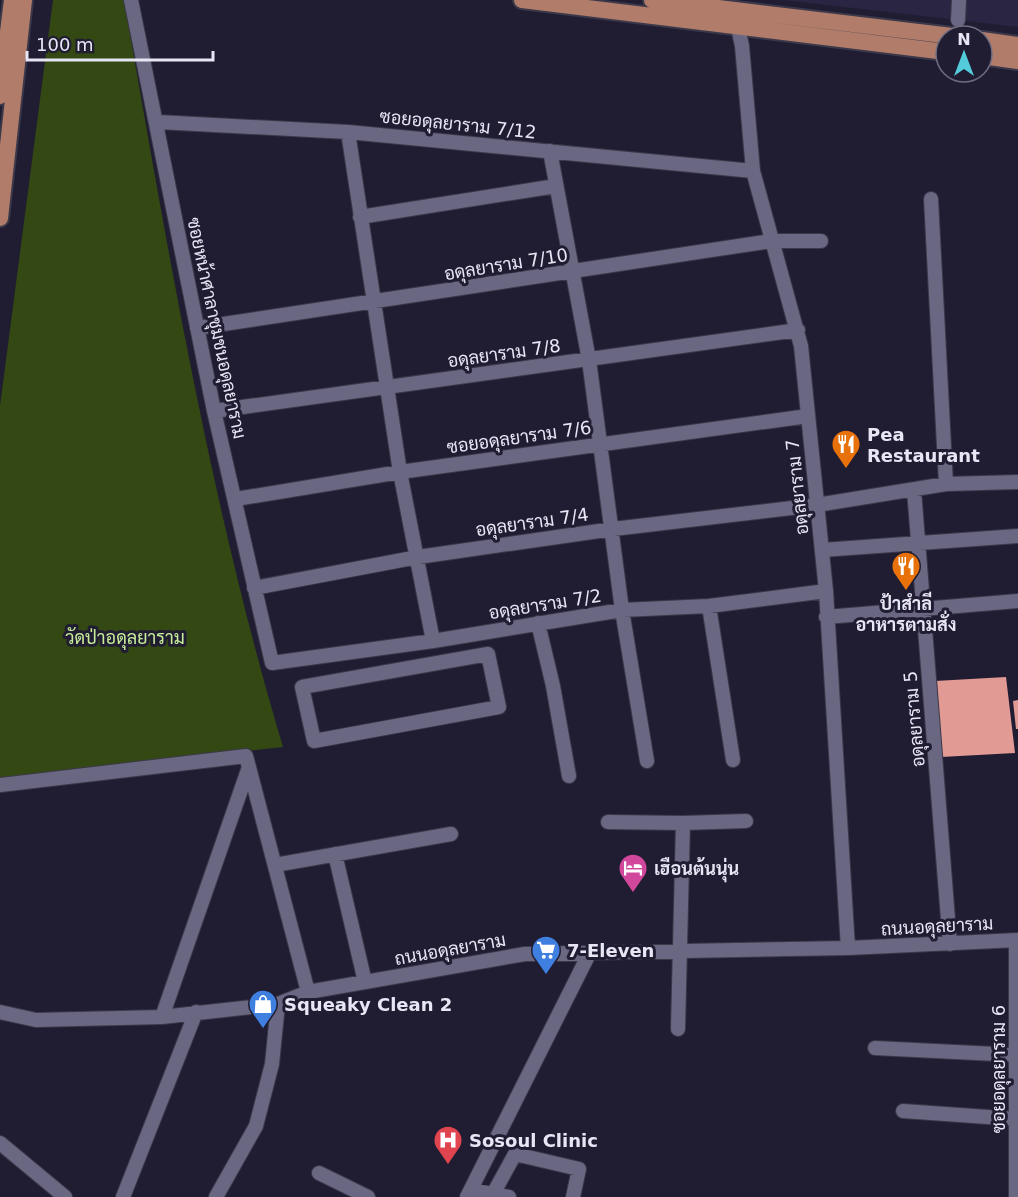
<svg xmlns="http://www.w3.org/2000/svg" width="1018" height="1197" font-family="'DejaVu Sans',Sarabun,sans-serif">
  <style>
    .built { fill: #2a2542 }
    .green { fill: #334812 }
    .building { fill: #e29a94 }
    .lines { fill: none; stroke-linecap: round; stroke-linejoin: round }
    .minor-casing { stroke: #3b384a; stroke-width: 16 }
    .major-casing { stroke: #3b384a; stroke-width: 20 }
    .minor { stroke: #6a6782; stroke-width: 14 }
    .major { stroke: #b17d6a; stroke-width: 16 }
    .labels { text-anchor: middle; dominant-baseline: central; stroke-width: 6; stroke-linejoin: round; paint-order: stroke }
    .street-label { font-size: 18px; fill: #e7e6f5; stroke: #201d33 }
    .poi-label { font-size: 18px; font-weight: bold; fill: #e7e6f5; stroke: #201d33; text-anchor: start }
    .park-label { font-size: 18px; fill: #c7ed98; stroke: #201d33 }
  </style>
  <rect width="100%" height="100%" fill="#201d33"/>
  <path class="built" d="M783 0H1018V27L958 20Z"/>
  <path class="green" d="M53 0H124C168 251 210 503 283 747L0 779V406Z"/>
  <path class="building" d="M1006 677 1015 753 941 757 935 681Z
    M1018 700V729H1016L1013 701Z"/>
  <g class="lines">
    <g class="minor-casing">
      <path id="minor" d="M131 0 214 411 272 663 433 641 622 610 709 606 826 591
        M958 20 959 0
        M738 28 742 46 753 171 801 346 826 591 848 948
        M158 122 348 132 753 171
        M348 132 400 472 433 641
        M550 151 589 360 622 610 647 761
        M931 199 946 484
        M360 217 556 186
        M197 328 771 241H821
        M214 411 798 330
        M914 490 950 944
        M236 499 400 472 808 416
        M822 550 1018 536
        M254 588 418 557 613 529 817 505 946 484 1018 482
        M709 606 733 760
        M826 617 1018 601
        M538 623 553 686 569 776
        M488 654 499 707 314 741 302 687Z
        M0 785 246 756 308 992
        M608 822 683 823 678 1029
        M683 823 746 821
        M335 854 365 982
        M275 865 451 834
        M1016 941V1197
        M0 1012 36 1020 162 1017 278 1004 308 992 525 954 848 948 1018 940
        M162 1017 249 767
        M875 1048 1016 1055
        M903 1111 1016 1119
        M0 1143 65 1197
        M319 1173 368 1197
        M471 1190 509 1197
        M493 1194 515 1154 579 1169 573 1197
        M123 1197 196 1012
        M216 1197 256 1126 272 1064 278 1004
        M467 1197 590 952"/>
    </g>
    <g class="major-casing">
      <path id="major" d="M522 0 946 52
        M652 0 952 36
        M982 40 1018 45
        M982 56 1018 61
        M0 96 12 0
        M0 218 24 0"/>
    </g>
    <use href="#minor" class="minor"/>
    <use href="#major" class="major"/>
  </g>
  <defs>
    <g id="restaurant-pin" transform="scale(1.5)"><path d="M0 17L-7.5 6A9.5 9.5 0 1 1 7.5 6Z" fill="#e8710a" stroke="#201d33"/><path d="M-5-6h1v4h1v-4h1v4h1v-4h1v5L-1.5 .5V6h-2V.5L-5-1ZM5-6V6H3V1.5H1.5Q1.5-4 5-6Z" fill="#fff"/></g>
    <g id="hotel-pin" transform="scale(1.5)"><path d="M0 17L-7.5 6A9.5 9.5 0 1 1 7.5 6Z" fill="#d1479c" stroke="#201d33"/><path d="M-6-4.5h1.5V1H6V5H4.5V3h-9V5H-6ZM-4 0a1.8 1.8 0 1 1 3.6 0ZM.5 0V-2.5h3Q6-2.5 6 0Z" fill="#fff"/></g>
    <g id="supermarket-pin" transform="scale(1.5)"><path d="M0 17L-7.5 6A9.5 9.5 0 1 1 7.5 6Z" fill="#3f7fe0" stroke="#201d33"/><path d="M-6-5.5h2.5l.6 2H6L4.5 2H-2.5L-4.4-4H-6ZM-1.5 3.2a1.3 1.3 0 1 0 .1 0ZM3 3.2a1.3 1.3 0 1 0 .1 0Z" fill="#fff"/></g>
    <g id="shop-pin" transform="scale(1.5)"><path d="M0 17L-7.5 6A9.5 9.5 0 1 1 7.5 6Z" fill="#3f7fe0" stroke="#201d33"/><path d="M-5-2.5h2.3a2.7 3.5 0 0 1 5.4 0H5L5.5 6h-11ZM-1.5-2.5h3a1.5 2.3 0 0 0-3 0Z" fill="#fff"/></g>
    <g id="hospital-pin" transform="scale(1.5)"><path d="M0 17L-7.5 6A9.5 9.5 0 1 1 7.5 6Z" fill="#e0444e" stroke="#201d33"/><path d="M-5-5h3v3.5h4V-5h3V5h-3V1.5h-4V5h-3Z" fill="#fff"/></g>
  </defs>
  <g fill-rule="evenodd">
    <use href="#restaurant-pin" x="846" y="444"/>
    <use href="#restaurant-pin" x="906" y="566"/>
    <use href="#hotel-pin" x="633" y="868"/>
    <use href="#supermarket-pin" x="546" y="950"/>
    <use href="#shop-pin" x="263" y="1004"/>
    <use href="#hospital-pin" x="448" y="1140"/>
  </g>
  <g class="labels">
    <g class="street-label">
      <text transform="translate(458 124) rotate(6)">ซอยอดุลยาราม 7/12</text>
      <text transform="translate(506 264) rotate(-9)">อดุลยาราม 7/10</text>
      <text transform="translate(217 328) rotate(78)">ซอยหน้าศาลาชุมชนอดุลยาราม</text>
      <text transform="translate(504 353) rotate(-8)">อดุลยาราม 7/8</text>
      <text transform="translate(519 437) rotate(-8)">ซอยอดุลยาราม 7/6</text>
      <text transform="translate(797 487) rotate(-96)">อดุลยาราม 7</text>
      <text transform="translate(532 522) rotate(-8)">อดุลยาราม 7/4</text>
      <text transform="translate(545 604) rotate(-9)">อดุลยาราม 7/2</text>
      <text transform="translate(914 719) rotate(-95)">อดุลยาราม 5</text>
      <text transform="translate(937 926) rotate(-3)">ถนนอดุลยาราม</text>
      <text transform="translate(450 949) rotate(-10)">ถนนอดุลยาราม</text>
      <text transform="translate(998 1069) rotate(-90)">ซอยอดุลยาราม 6</text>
    </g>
    <g class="poi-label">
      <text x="867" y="434">Pea<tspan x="867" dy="21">Restaurant</tspan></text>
      <text x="906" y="603" text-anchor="middle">ป้าสำลี<tspan x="906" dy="21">อาหารตามสั่ง</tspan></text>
      <text x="654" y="868">เฮือนต้นนุ่น</text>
      <text x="567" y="950">7-Eleven</text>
      <text x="284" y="1004">Squeaky Clean 2</text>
      <text x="469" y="1140">Sosoul Clinic</text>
    </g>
    <g class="park-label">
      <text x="125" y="637">วัดป่าอดุลยาราม</text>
    </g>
  </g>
  <g transform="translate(964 54)"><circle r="28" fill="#201d33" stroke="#706d81" stroke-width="1.5"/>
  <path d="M0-4.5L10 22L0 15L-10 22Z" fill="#53cbdb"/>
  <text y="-9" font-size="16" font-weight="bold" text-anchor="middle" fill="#e7e6f5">N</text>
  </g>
  <path d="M27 51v9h186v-9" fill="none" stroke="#e7e6f5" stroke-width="3"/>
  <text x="36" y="51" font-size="18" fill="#e7e6f5" stroke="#201d33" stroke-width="4.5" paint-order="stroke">100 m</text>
</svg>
